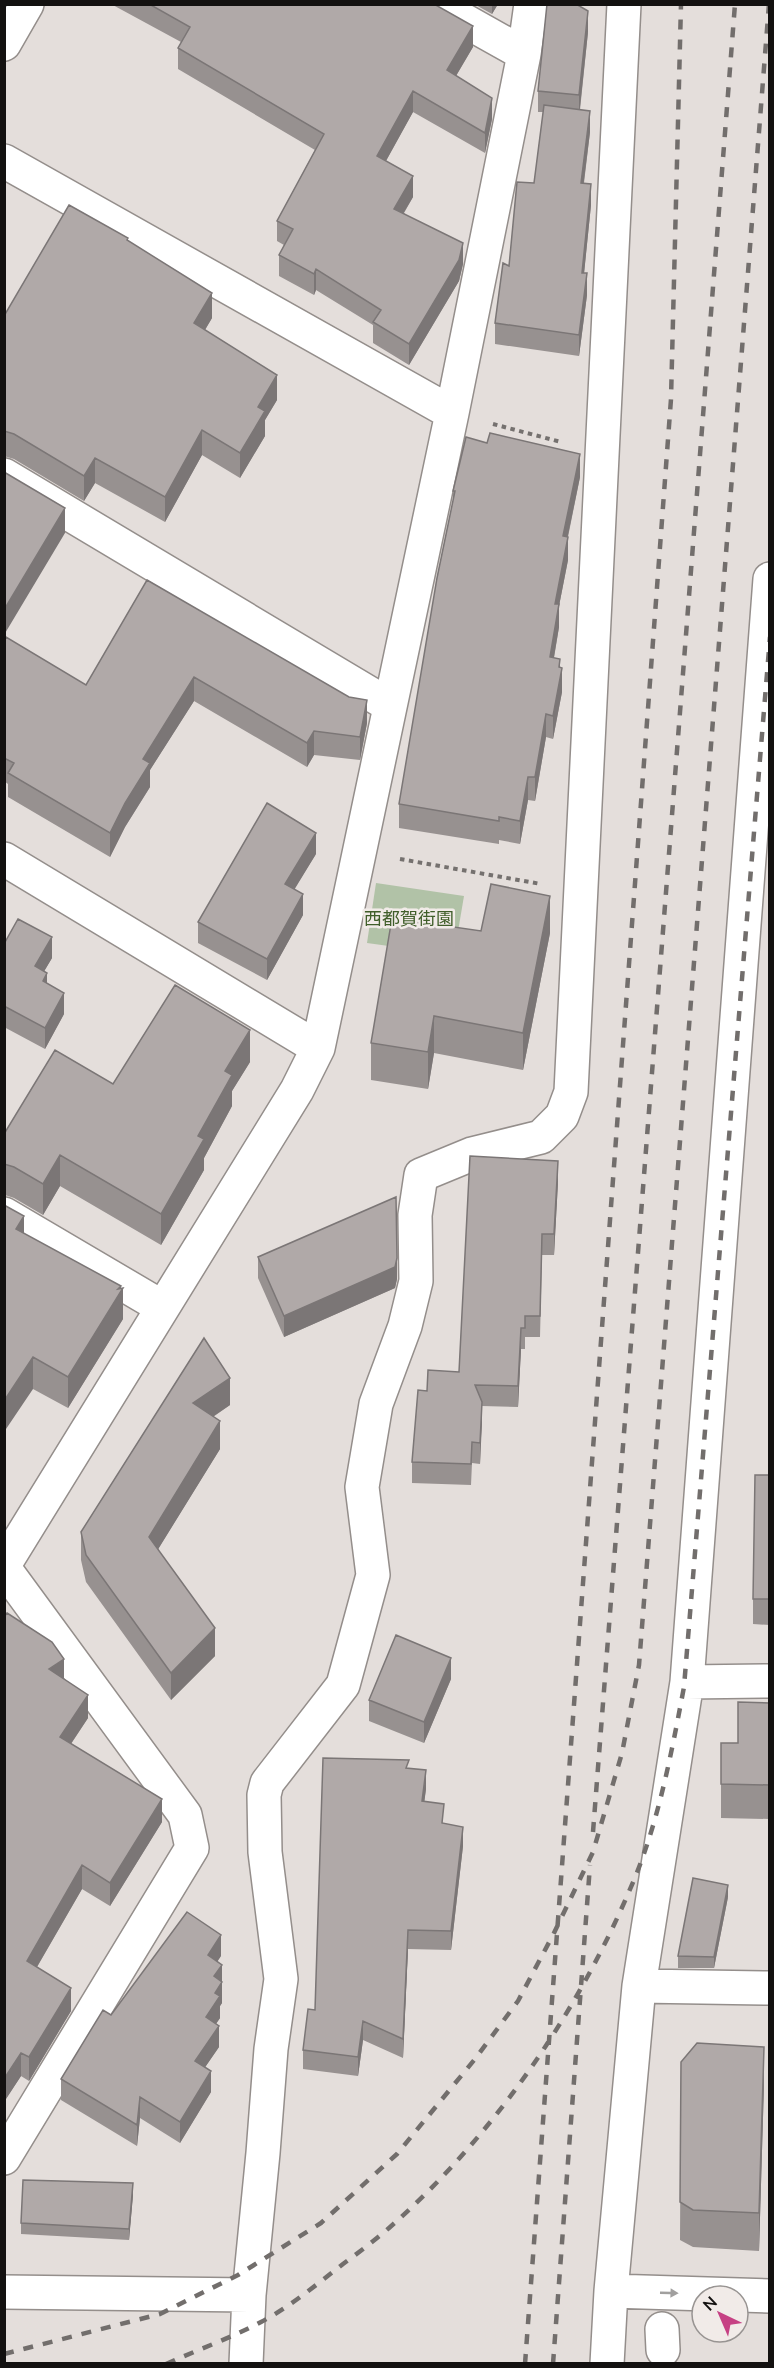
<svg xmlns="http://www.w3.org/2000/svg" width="774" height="2368" font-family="Mulish,'Noto Sans JP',sans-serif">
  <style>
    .green { fill: #b1c2a7 }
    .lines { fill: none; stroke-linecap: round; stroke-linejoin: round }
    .pedestrian-casing { stroke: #948e8b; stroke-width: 36 }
    .minor-casing { stroke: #948e8b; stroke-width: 36 }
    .path { stroke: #75716f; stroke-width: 4; stroke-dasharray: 4.5 4.5; stroke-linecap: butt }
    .pedestrian { stroke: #fff; stroke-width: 33 }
    .minor { stroke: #fff; stroke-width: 33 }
    .rail { stroke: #726e6c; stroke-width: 4.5; stroke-dasharray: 10 10; stroke-linecap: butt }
    .wall { fill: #979190 }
    .shaded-wall { fill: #7b7676 }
    .building { fill: #b0a9a8; stroke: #7b7676; stroke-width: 1.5 }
    .oneway { fill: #a1a09f }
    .labels { text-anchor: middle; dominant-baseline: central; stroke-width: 5; stroke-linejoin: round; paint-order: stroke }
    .park-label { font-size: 18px; fill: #405e2a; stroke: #f1ebe8 }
  </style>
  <rect width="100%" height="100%" fill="#e4dedb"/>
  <path class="green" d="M376 883 464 896 454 955 367 943Z"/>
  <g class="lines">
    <g class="pedestrian-casing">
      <path id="pedestrian" d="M662 2329 663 2350"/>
    </g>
    <g class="minor-casing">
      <path id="minor" d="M435 4 524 54
        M4 44 27 4
        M4 161 452 413
        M4 475 389 705
        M4 859 318 1048
        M4 1214 162 1307
        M4 1565 297 1090 318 1048 452 413 524 54 531 4
        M4 1568 185 1815 192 1848 4 2158
        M687 1682 770 1681
        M639 1986 770 1988
        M611 2291 770 2296
        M4 2292 249 2295
        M246 2364 249 2295 263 2153 271 2049 281 1979 265 1852 264 1795 267 1783 343 1685 373 1575 362 1487 376 1404 405 1326 416 1281 415 1215 421 1175 472 1154 541 1137 562 1116 571 1092 624 4
        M607 2364 611 2291 639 1986 687 1682 770 579"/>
    </g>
    <path class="path" d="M493 424 561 442
      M400 859 541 884"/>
    <use href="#pedestrian" class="pedestrian"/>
    <use href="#minor" class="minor"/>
    <path class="rail" d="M593 1832 735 4
      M4 2354 160 2314 238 2275 321 2223 397 2154 475 2059 518 2001 554 1933 593 1852 622 1753 639 1665 769 4
      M166 2364C197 2350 231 2338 261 2322 290 2307 317 2284 343 2264 358 2253 374 2241 389 2228 496 2134 582 2007 636 1875 660 1815 672 1750 684 1687L770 637
      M525 2364 671 399 681 4
      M553 2364 590 1865"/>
  </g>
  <path class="wall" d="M111 4H434L473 47 456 76 492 119 485 153 413 112 386 161 413 197 404 213 463 264 459 281 409 365 373 343V325L316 290 314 295 279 276V255L284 245 277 241V221L315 150 178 69V48L181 42Z
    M474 4H498L492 14Z
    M588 32 580 110 590 132 584 183 591 205 584 273 587 295 579 356 495 344V323L509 266 534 183 543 112H538V91Z
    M128 241 212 318 205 330 277 400 265 420V436L240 478 202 455 165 522 95 483 84 501 14 459 4 456V316Z
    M580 477 568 537V560L559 606V627L554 658 560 668 562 692 553 739 546 737 535 801 528 800 520 844 499 840V844L399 828V804L453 502V491Z
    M147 580 367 723 360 760 314 755 307 767 194 701 150 770V787L125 827 110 857 8 797V784L4 781V640L86 685Z
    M316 854 294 889 303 915 267 980 198 943V922Z
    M481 931 550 933 523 1070 434 1053 428 1089 371 1080V1043Z
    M4 944 52 958 44 971 47 983 64 1014 45 1049 4 1027Z
    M250 1062 232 1091V1106L204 1158V1170L161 1245 60 1186 43 1215 14 1198 5 1195 4 1134 113 1084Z
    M558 1182 554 1255H542L540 1337H525V1349H521L518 1407 482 1406 480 1464 472 1463 471 1485 412 1483V1462L427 1391 459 1372Z
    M24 1234 121 1288 123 1319 68 1408 33 1389Z
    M258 1257 397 1279 395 1288 284 1337 258 1278Z
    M204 1338 230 1405 213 1417 220 1449 158 1549 215 1656 171 1700 86 1582 81 1560V1532Z
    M770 1475V1625L753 1624V1599Z
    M64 1679 88 1718 71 1744 162 1822 110 1906 82 1889 37 1967 71 2011 29 2081 21 2076 4 2102Z
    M451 1679 424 1743 369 1721V1700Z
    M770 1703V1819L721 1818V1743H738Z
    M409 1768 426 1789 424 1802 463 1846 451 1950 408 1949 403 2058 363 2040 358 2076 303 2069V2050L315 2010Z
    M728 1897 714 1968H678V1956Z
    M221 1956 217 1961 222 1965V2003L220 2006V2018L216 2024 219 2047 205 2067 211 2092 180 2143 140 2118 137 2146 61 2100V2079L111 2015Z
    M681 2062 764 2084 759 2251 693 2247 680 2240Z
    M133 2195 129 2240 21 2234V2223Z"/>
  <path class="shaded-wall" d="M492 4H498L492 14Z
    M588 11V32L579 116V95Z
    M473 26V47L447 91V70Z
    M413 91V112L377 177V156Z
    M492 98V119L485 153V133Z
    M590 111V132L581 204V183Z
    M413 176V197L394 229V209Z
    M591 184V205L582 294V273Z
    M463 243V264L459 281 409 365V344Z
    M316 269V290L314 295V274Z
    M587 273V295L579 356V335Z
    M212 293V318L194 348V323Z
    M277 375V400L265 420V436L240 478V453L258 407Z
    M202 430V455L165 522V497Z
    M580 454V477L563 559V536Z
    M95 458V483L84 501V476Z
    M65 508V533L4 635V610Z
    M568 537V560L559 606V627L550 680V657L555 604Z
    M560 659V678L562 668V692L553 739V716Z
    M194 677V701L150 770V787L125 827 110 857V833L143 759Z
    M367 700V723L360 760V737Z
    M546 714V737L535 801V777Z
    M314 731V755L307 767V743Z
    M528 777V800L520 844V821Z
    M316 833V854L285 905V884Z
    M303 894V915L267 980V959Z
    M550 896V933L523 1070V1033Z
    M52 937V958L35 987V966Z
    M47 973V994L43 981Z
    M64 993V1014L45 1049V1028Z
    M434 1016V1053L428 1089V1052Z
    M250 1030V1062L232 1091V1106L204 1158V1170L161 1245V1214L198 1136 225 1071Z
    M60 1155V1186L43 1215V1184Z
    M558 1161V1182L554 1255V1234Z
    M24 1216V1248L16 1229Z
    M397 1258V1279L395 1288 284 1337V1316Z
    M121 1286V1291L123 1288V1319L68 1408V1377Z
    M521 1328V1349L518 1407V1386Z
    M33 1357V1389L4 1432V1401Z
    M230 1378V1405L193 1430V1403Z
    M482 1402V1423L480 1464V1443Z
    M220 1421V1449L149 1564V1537Z
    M215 1628V1656L171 1700V1673Z
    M451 1658V1679L424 1743V1722Z
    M64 1659V1682L49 1669Z
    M88 1695V1718L60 1760V1737Z
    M426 1770V1789L422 1820V1801Z
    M162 1799V1822L110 1906V1883Z
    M463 1827V1846L451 1950V1931Z
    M82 1865V1889L27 1984V1961Z
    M728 1885V1897L714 1968V1957Z
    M408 1930V1949L403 2058V2039Z
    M221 1935V1956L208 1976V1955Z
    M222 1965V2003L220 2006V2018L206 2038V2017L214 1976Z
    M71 1988V2011L29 2081V2057Z
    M363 2021V2040L358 2076V2057Z
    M219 2026V2047L195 2082V2061Z
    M764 2047V2084L759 2251V2213Z
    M21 2053V2076L4 2102V2079Z
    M211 2071V2092L180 2143V2122Z
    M140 2097V2118L137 2146V2125Z
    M133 2183V2195L129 2240V2229Z"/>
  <path class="building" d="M149 4H434L473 26 447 70 492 98 485 133 413 91 377 156 413 176 394 209 463 243 459 260 409 344 373 322 381 310 316 269 314 274 279 255 293 229 277 221 324 134 178 48 190 27Z
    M547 4H576L588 11 579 95 538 91Z
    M544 105 590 111 581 183 591 184 582 273H587L579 335 495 323 503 263 509 266 517 182 534 183Z
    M69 205 128 238 127 240 212 293 194 323 277 375 258 407 265 411 240 453 202 430 165 497 95 458 84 476 14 434 4 431V316Z
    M490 433 580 454 563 536 568 537 555 604H559L550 657 560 659 559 667 562 668 553 716 546 714 535 777H528L520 821 499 817V821L399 804 437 578 455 491H453L466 437 487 443Z
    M4 472 65 508 4 610Z
    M147 580 349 697 367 700 360 737 314 731 307 743 194 677 143 759 150 763 125 803 110 833 8 773 14 763 4 758V640L6 637 86 685Z
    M267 803 316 833 285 884 303 894 267 959 198 922Z
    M491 884 550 896 523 1033 434 1016 428 1052 371 1043 392 918 481 931Z
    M18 919 52 937 35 966 47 973 43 981 64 993 45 1028 4 1006V944Z
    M175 985 250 1030 225 1071 232 1075 198 1136 204 1139 161 1214 60 1155 43 1184 14 1167 4 1164V1134L55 1050 113 1084Z
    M470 1156 558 1161 554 1234H542L540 1316H525V1328H521L518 1386 475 1385 482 1402 480 1443 472 1442 471 1464 412 1462 418 1390 427 1391 428 1370 459 1372Z
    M396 1197 397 1258 395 1267 284 1316 258 1257Z
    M4 1205 24 1216 16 1229 121 1286 118 1289 123 1288 68 1377 33 1357 4 1401Z
    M204 1338 230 1378 193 1403 220 1421 149 1537 215 1628 171 1673 86 1555 81 1532Z
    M755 1475H770V1599H753Z
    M7 1613 52 1642 64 1659 49 1669 88 1695 60 1737 162 1799 110 1883 82 1865 27 1961 71 1988 29 2057 21 2053 4 2079V1617Z
    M396 1635 451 1658 424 1722 369 1700Z
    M738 1702 770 1703V1785L721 1784V1743H738Z
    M323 1758 409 1760 406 1768 426 1770 422 1801 444 1804 442 1823 463 1827 451 1931 408 1930 403 2039 363 2021 358 2057 303 2050 308 2009 315 2010Z
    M693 1878 728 1885 714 1957 678 1956Z
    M187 1912 221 1935 208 1955 222 1965 214 1976 222 1982 215 1993 220 1996 206 2017 219 2026 195 2061 211 2071 180 2122 140 2097 137 2125 61 2079 103 2010 111 2015Z
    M697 2043 764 2047 759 2213 693 2210 680 2202 681 2062Z
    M23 2180 133 2183 129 2229 21 2223Z"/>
  <defs><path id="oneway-solid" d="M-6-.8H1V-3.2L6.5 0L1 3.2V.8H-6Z" transform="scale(1.5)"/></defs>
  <use class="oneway" href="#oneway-solid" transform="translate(669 2293) rotate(2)"/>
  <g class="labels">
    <g class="park-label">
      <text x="409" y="918">西都賀街園</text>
    </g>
  </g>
  <rect width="774" height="2368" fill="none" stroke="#131110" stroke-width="12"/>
  <g transform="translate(720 2314) rotate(316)"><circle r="28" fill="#f1ebe8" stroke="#989492" stroke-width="1.5"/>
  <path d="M0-4.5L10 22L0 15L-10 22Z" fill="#c64184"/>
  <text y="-9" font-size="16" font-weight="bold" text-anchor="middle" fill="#131110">N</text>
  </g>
</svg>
